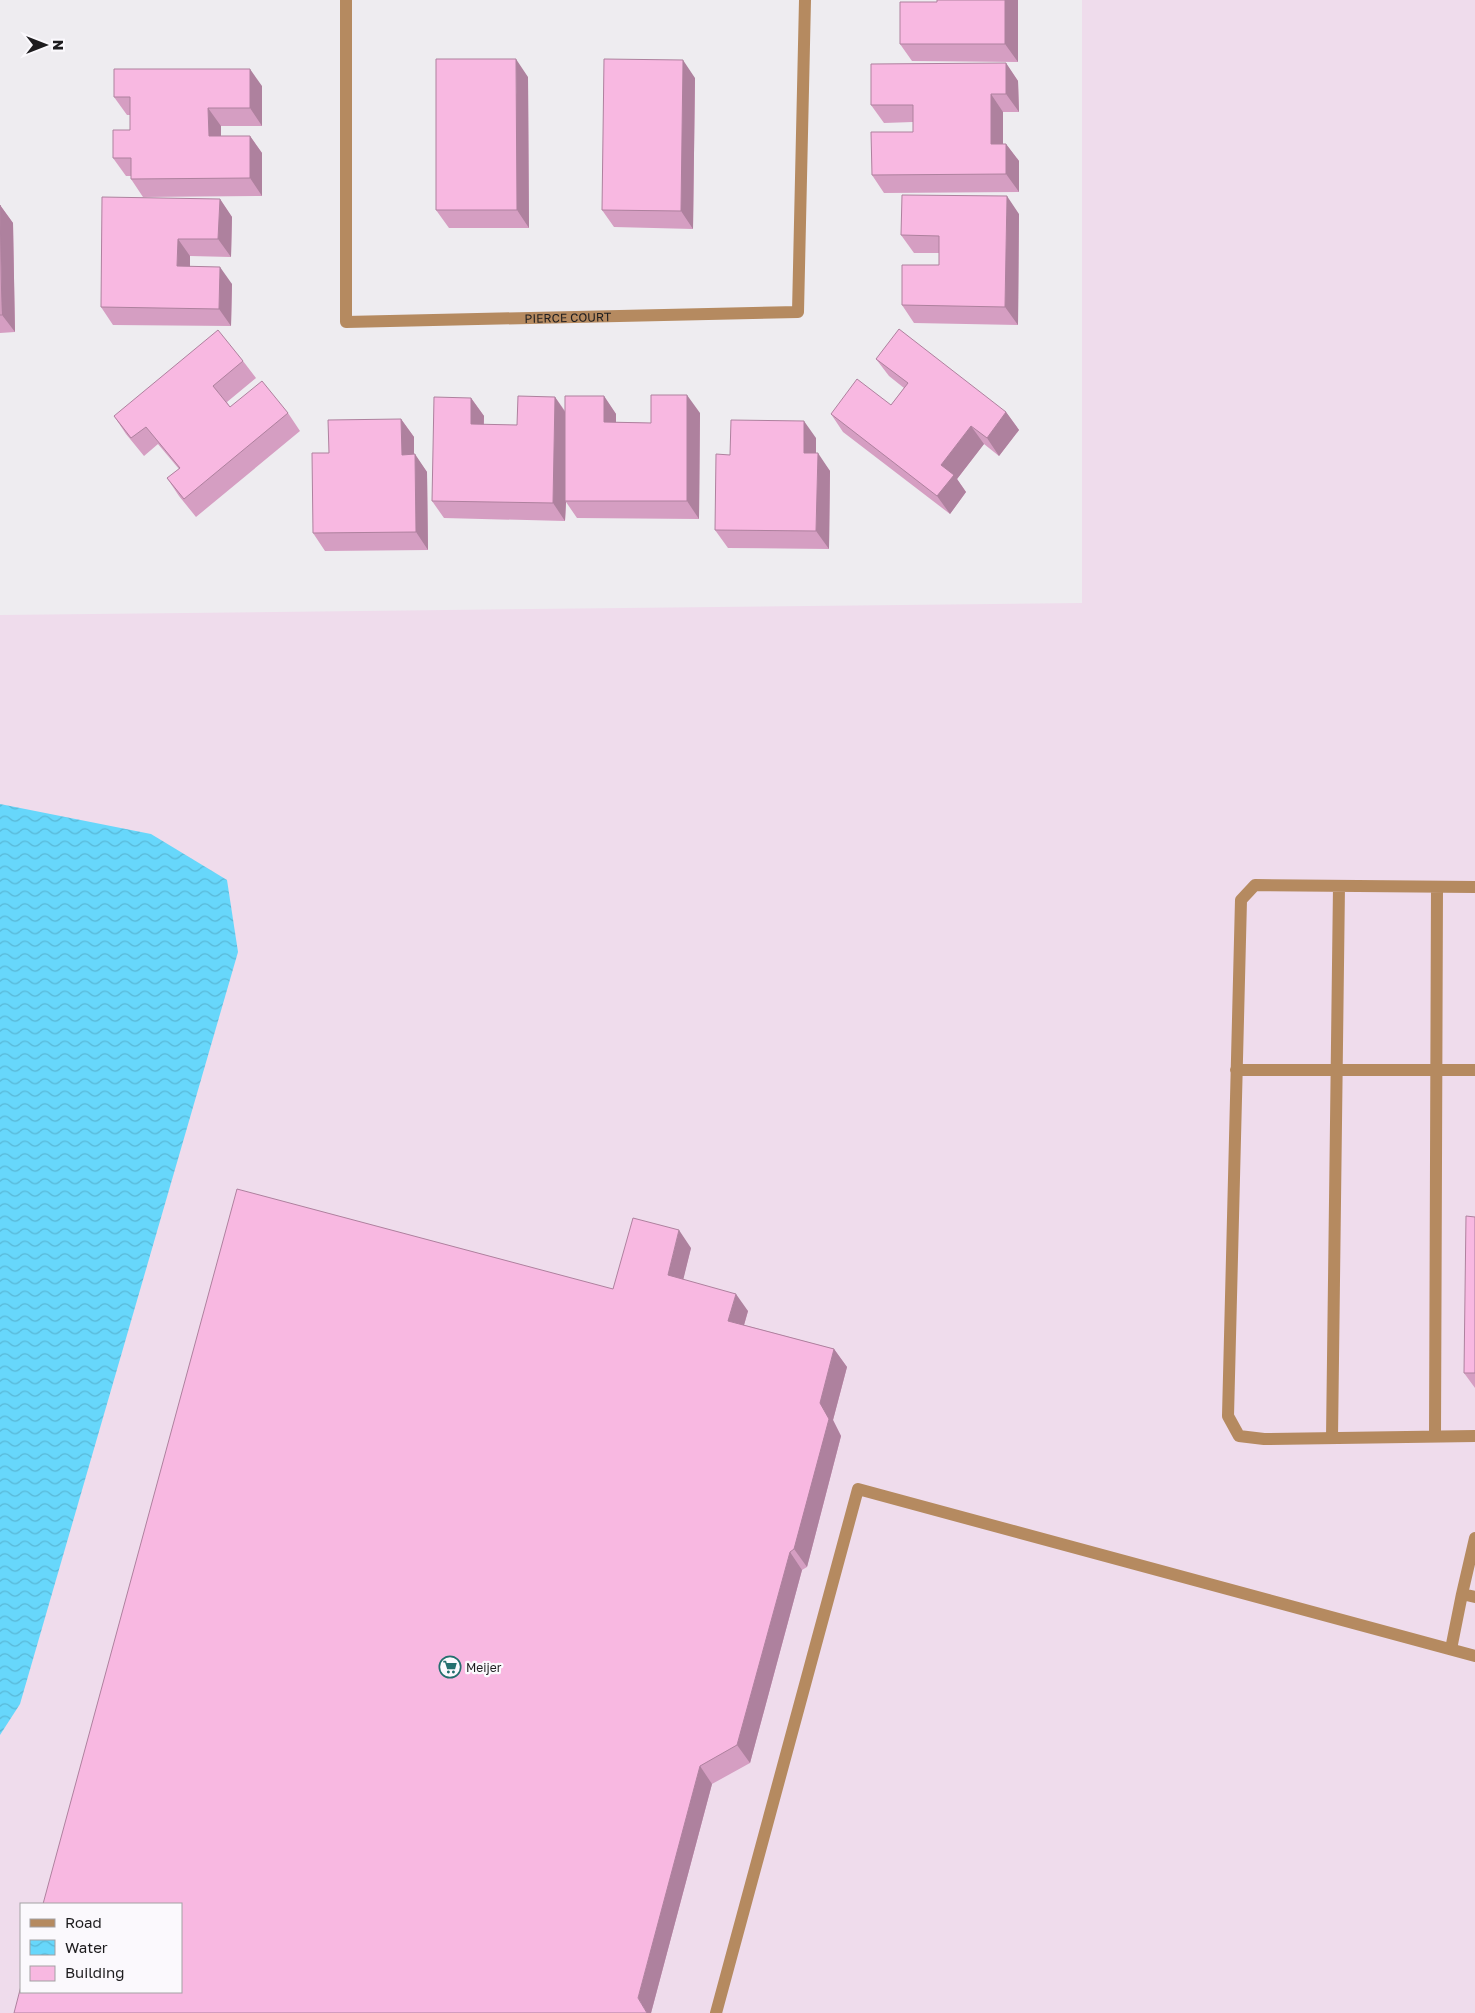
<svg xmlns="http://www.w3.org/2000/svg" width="1475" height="2013" font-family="'Golos Text',sans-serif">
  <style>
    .commercial { fill: #efdcec; fill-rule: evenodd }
    .water { fill: url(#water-waves) }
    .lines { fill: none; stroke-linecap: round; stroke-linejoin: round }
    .service { stroke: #b58a60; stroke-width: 12 }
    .minor { stroke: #b58a60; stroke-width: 12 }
    .wall { fill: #d59ec2 }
    .shaded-wall { fill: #ae819e }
    .building { fill: #f8b8e1; stroke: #ae819e }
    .labels { text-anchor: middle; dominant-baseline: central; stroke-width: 4.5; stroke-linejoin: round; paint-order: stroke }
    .street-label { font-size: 12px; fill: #1e1d1f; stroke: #fbf9fd }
    .poi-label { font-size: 12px; fill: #1e1d1f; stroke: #fbf9fd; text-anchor: start }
  </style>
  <defs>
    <pattern id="water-waves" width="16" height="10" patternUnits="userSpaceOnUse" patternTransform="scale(1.25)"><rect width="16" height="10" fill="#67d7fb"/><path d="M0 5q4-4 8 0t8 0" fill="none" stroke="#59b8d7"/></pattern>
  </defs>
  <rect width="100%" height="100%" fill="#eeecf0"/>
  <path class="commercial" d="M1082 0H1475V2013H0V615L1082 603ZM21 1904H181V1992H21Z"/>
  <path class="water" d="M0 804 151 834 227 880 238 952 20 1704 0 1735Z"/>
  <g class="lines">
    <path class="service" d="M1475 887 1255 885 1241 900 1228 1416 1239 1436 1264 1439 1475 1436
      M1236 1070H1475
      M1435 1436 1437 887
      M1332 1438 1339 886
      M1462 1594 1475 1538
      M1451 1649 1462 1594 1475 1597
      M716 2013 858 1489 1475 1656"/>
    <path class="minor" id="s1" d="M346 0V322L798 312 805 0"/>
  </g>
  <path class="wall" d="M1018 0V62L912 61 900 44 937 2Z
    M1006 63 1018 81 1019 112H1003V144H1006L1019 161V192L884 193 872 175 913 132V122L884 123 871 105Z
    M528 77 529 228H449L436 210Z
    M695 78 693 229 614 227 602 210Z
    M262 86V126H221V136H250L262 153V196L143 197 131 179V176H126L113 158 130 130V115H127L114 97Z
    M220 199 232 217 231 257 190 256V266L232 284 231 326 113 325 101 307Z
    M0 205 13 223 15 332 0 333Z
    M1019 214 1018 325 914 323 902 305 939 265V253H914L901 235Z
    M876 359 1006 412 1019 430 999 456 984 444 957 479 966 492 950 514 843 432 831 414 891 405 904 388 889 376Z
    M243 361 256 378 227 402 230 407 288 413 300 431 196 517 179 496 167 478 179 469 158 444 144 456 126 434 114 416Z
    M604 396 616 414V422L651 423 700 413 699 519 577 518 566 502 565 521 444 518 432 501 471 398 484 416V425H517L555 397 565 411Z
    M401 419 414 437V454L427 472 428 550 325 551 313 533 329 453Z
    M816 438V453L830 471 829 549 728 548 715 530 730 455Z
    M1475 1217V1388L1464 1373Z
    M691 1248 683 1279 748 1311 744 1325 834 1349 847 1367 833 1420 841 1436 807 1567 802 1570 750 1763 712 1784 651 2013 613 1289Z"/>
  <path class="shaded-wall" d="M1005 0H1018V62L1005 44Z
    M516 59 528 77 529 228 517 210Z
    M683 60 695 78 693 229 681 211Z
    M1006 63 1018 81 1019 112 1006 94Z
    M250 69 262 86V126L250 108Z
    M991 94 1003 112V161L991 144Z
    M208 108 221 126V153L209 136Z
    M250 136 262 153V196L250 178Z
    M1006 144 1019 161V192L1006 174Z
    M1007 196 1019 214 1018 325 1005 307Z
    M220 199 232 217 231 257 218 239Z
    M0 205 13 223 15 332 2 315Z
    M178 239 190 256V283L177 266Z
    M220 267 232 284 231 326 219 309Z
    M687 395 700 413 699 519 687 501Z
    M604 396 616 414V440L604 422Z
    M555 397 567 415 565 501 566 502 565 521 553 503Z
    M471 398 484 416 483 442 471 424Z
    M1006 412 1019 430 999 456 987 438Z
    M401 419 414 437V472L402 455Z
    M804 421 816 438V470L804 453Z
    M971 426 984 444 957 479 966 492 950 514 937 496 941 465Z
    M818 453 830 471 829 549 816 531Z
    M415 454 427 472 428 550 416 532Z
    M679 1230 691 1248 680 1293 668 1275Z
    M736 1294 748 1311 740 1339 728 1321Z
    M834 1349 847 1367 833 1420 841 1436 807 1567 794 1549 820 1403Z
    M790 1552 802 1570 750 1763 737 1745Z
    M700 1766 712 1784 651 2013H647L638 1998Z"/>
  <path class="building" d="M937 0H1005V44H900V2H937Z
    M436 59H516L517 210H436Z
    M604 59 683 60 681 211 602 210Z
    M1006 63V94H991V144H1006V174L872 175 871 132H913V105H871V64Z
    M114 69H250V108H208L209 136H250V178L131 179V158H113V130H130V97H114Z
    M902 195 1007 196 1005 307 902 305V265H939V236L901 235Z
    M102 197 220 199 218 239H178L177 266 220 267 219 309 101 307Z
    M0 205 2 315H0Z
    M899 329 1006 412 987 438 971 426 941 465 954 475 937 496 831 414 857 379 891 405 908 383 876 359Z
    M218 330 243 361 213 386 230 407 262 381 288 413 184 499 167 478 180 468 146 427 131 438 114 416Z
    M651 395H687V501H565V396H604V422L651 423Z
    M518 396 555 397 553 503 432 501 434 397 471 398V424L517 425Z
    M401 419 402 455 415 454 416 532 313 533 312 453H329L328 420Z
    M731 420 804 421V453H818L816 531 715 530 716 454 730 455Z
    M237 1189 613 1289 633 1218 679 1230 668 1275 736 1294 728 1321 834 1349 820 1403 829 1419 794 1549 790 1552 737 1745 700 1766 638 1998 647 2013H14L21 1986V1992H181V1904H43Z
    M1466 1216 1475 1217V1373H1464Z"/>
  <defs>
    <g id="supermarket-ring" transform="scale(1.125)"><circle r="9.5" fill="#fbf9fd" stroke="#246f6e" stroke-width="1.5"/><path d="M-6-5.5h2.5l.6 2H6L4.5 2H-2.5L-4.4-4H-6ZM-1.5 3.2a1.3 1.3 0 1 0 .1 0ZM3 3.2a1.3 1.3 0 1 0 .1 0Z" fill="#246f6e"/></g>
  </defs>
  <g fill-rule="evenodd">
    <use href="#supermarket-ring" x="450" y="1667"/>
  </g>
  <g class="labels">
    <g class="street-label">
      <text stroke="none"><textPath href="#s1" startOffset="544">PIERCE COURT</textPath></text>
    </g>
    <g class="poi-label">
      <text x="466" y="1667">Meijer</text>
    </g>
  </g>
  <rect x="20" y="1903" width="162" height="90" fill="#fbf9fd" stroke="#a3a1a4"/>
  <rect x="30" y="1919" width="25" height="8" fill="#b58a60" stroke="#a3a1a4"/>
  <text x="65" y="1928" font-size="15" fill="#1e1d1f">Road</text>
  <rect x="30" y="1940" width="25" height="15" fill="url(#water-waves)" stroke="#a3a1a4"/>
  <text x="65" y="1953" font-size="15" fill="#1e1d1f">Water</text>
  <rect x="30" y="1966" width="25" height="15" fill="#f8b8e1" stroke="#a3a1a4"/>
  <text x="65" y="1978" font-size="15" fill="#1e1d1f">Building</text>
  <g transform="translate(45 45) rotate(90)" stroke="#fbf9fd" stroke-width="4" paint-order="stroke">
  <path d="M0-4L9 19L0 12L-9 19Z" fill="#1e1d1f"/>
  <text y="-8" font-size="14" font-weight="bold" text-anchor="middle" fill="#1e1d1f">N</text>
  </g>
</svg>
